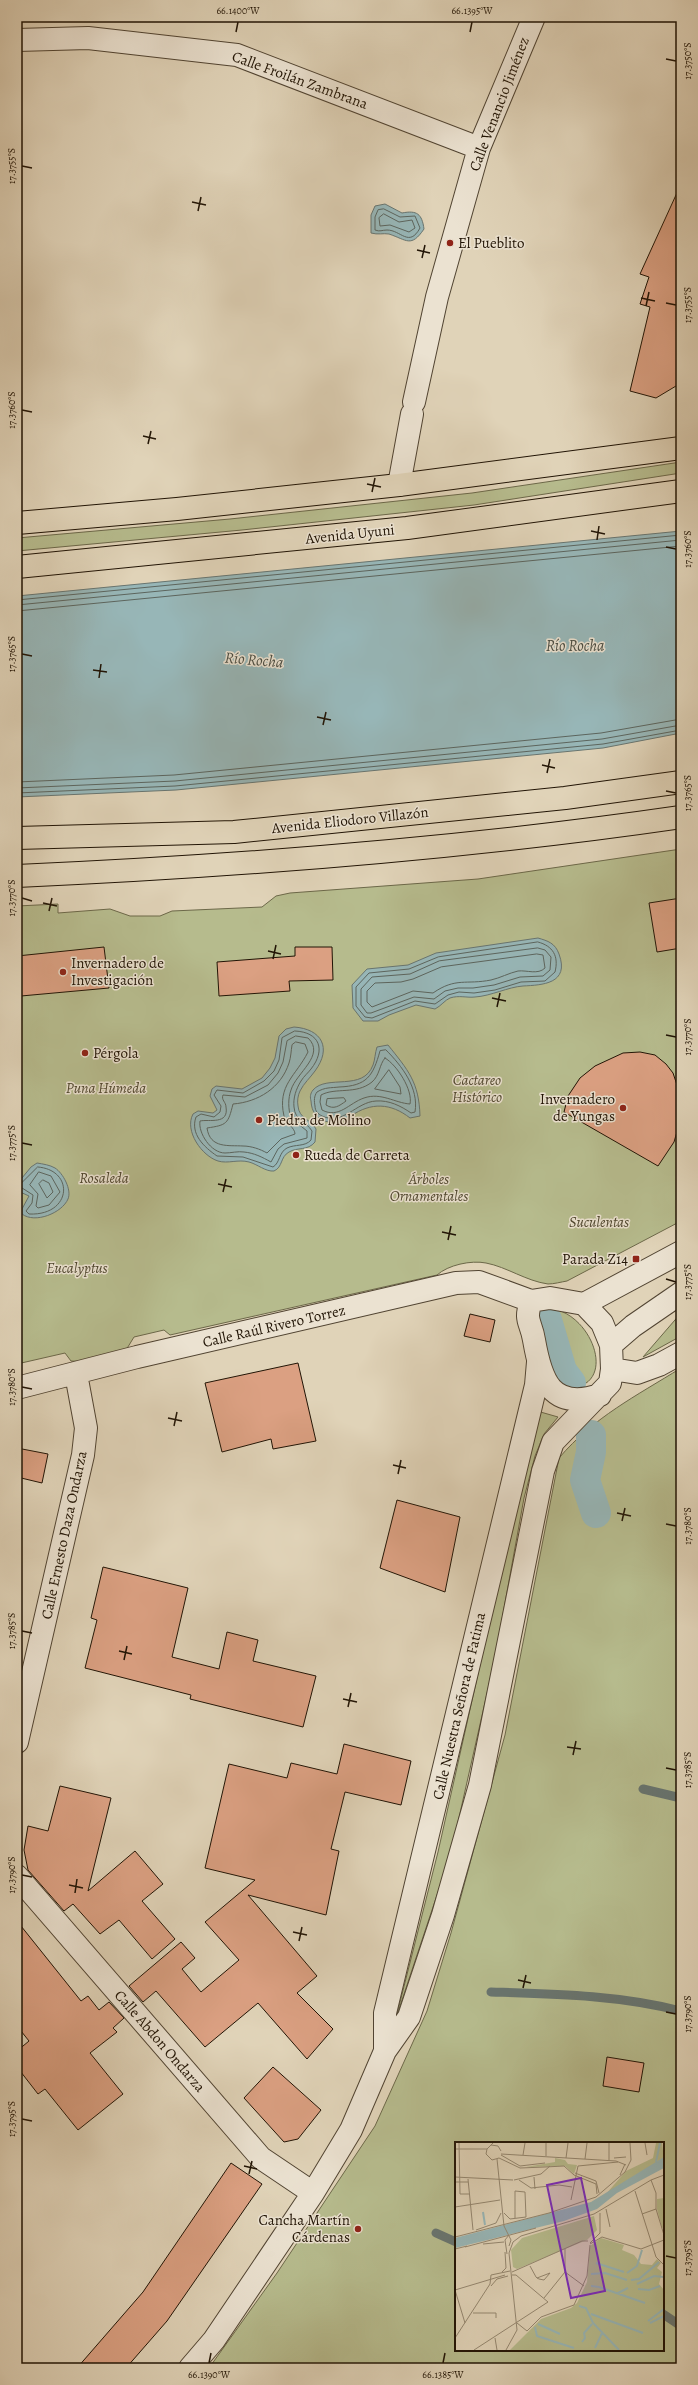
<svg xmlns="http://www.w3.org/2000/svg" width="698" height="2385" font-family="Alegreya,serif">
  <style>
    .green { fill: #b6bb8d; stroke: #6c6849; fill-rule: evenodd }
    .water { fill: #97b6b7; stroke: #687570 }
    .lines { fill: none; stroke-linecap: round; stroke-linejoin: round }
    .shore { stroke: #5c655e; stroke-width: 1 }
    .stream { stroke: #687570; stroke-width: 9 }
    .canal { stroke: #97b6b7; stroke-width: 30 }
    .building { fill: #dba082; stroke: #211405 }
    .street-casing { stroke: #514432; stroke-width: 24 }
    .primary-casing { stroke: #211405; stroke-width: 24 }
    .highway-casing { stroke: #211405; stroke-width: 24 }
    .street { stroke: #ebe2d1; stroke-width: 22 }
    .primary { stroke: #e0d3b8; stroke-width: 22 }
    .highway { stroke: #e0d3b8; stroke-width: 22 }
    .ticks { fill: none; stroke: #211405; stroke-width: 1.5 }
    .poi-dot { fill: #8f2418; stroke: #ebe2d1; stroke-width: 1.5 }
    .labels { text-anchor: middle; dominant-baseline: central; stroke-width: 3; stroke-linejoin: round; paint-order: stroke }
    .street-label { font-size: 15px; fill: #211405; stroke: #ebe2d1 }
    .poi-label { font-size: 15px; fill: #211405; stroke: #ebe2d1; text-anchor: start }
    .park-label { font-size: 15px; font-style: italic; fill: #4e462e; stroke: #ebe2d1 }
    .water-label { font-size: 16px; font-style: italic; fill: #4a4d43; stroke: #ebe2d1 }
    .inset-river { fill: none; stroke: #97b6b7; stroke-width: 2 }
    .inset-road { fill: none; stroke: #948770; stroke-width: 1 }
    .view { fill: #7b2cbf; fill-opacity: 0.15; stroke: #7b2cbf; stroke-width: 2 }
    .inset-edge { fill: none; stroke: #211405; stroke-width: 2 }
    .neatline { fill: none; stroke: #211405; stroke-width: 1.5 }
    .ticks-label { font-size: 10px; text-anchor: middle; fill: #211405 }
  </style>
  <rect width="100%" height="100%" fill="#e0d3b8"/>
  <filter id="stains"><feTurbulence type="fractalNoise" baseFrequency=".005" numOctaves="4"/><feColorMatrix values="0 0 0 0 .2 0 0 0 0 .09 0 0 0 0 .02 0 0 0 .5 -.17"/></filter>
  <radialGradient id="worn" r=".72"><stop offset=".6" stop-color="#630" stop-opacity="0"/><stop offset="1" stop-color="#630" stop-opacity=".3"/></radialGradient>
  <path class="green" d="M681 462V473L474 505 242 530 17 551V538L230 519 472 493Z
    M681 849V1221L567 1281C561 1282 554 1284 548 1284 526 1281 507 1267 486 1263 471 1260 448 1265 437 1275L170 1335 164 1330 134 1337 123 1355 93 1362 71 1361 65 1353 17 1364V906L58 904V913L110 909 130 916H160L172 911 262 907 276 896 290 893 478 879Z
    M547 1308C593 1310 621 1390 565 1388L551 1375 537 1322 540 1312Z
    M681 1313V1336L643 1357Z
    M681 1368V2368H209L277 2273 375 2126 427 2011 451 1933 505 1735 559 1458C594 1417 636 1396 681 1368ZM456 2143H663V2350H456Z
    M537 1411 558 1417 544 1434 535 1456 524 1498 495 1658 451 1853 396 2018 438 1852Z"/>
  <path class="water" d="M385 204 402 213C417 210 422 214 424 229 411 248 407 240 389 234 383 233 378 235 371 233V215L375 206Z
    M681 531V733L603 748 176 790 17 797V596Z
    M538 938C548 941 555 943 559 954 570 984 542 985 523 986 508 987 491 996 475 997 467 998 459 995 450 998 445 1000 441 1006 435 1009L416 1005 389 1015 378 1021H363L353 1008 352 985 367 969 408 965 436 953Z
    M294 1027C322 1029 332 1048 315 1071 310 1078 304 1083 300 1091 298 1095 297 1101 298 1106 299 1119 311 1119 316 1129L315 1142C308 1151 297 1147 289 1152 280 1157 283 1167 274 1171 266 1172 257 1164 249 1162 238 1159 228 1164 218 1161 202 1156 184 1131 193 1114L198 1111 213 1113 217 1110 210 1096 212 1089 216 1086 242 1089 262 1078 270 1068 275 1058 279 1036 286 1029Z
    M388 1045C408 1070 419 1082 420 1116L410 1118C391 1103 371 1102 351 1116 335 1127 312 1124 311 1101 310 1097 310 1094 313 1090 327 1074 363 1092 373 1065 375 1060 375 1053 377 1047Z
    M37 1163C43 1164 50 1165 55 1168 63 1173 72 1190 68 1199 62 1213 35 1224 22 1214V1209L29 1196 18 1191 17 1184 31 1167Z"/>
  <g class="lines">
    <path class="shore" d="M384 209 400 217 415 216 420 228C409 248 401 230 387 230 382 230 380 232 375 230V217L378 210Z
      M384 214 399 222 412 220 415 228 409 232 390 225 380 226 379 218Z
      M17 600 681 535
      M17 605 681 540
      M17 611 681 546
      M17 782 174 775 601 733 681 719
      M17 788 175 781 602 739 681 725
      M17 793 175 786 603 744 681 730
      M538 942C553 946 559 956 555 972L545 981 521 982 495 990 474 993 459 992 448 995 435 1004 415 1001 372 1018 365 1017 356 1006V987L369 973 409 969 438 957Z
      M538 948 545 950 551 957 550 970 543 976 520 977 494 985 473 988H458L445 991 434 999 414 997 371 1013H367L361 1005V989L372 977 410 974 439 961Z
      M537 954 543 955 545 968C538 975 527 970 518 971 509 973 500 978 491 980 466 985 456 977 433 993L413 991 372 1007 367 1002V991L375 983 401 982 413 979 441 967Z
      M295 1031C320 1032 326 1050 311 1069 308 1073 304 1076 301 1081 296 1089 293 1098 294 1107 295 1121 306 1121 312 1131L311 1140C305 1147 295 1144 287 1148 279 1152 280 1163 273 1167L243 1157 217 1156C204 1147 190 1134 196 1117L201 1114 214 1117 220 1112 221 1106 214 1095 217 1090 243 1093 264 1081 274 1071 279 1060 282 1038Z
      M296 1036 308 1038C326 1055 296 1073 291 1090 288 1098 288 1109 291 1118L307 1131V1138L284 1144 278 1149 271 1162C262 1157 254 1153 244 1152 238 1151 231 1153 225 1153 211 1153 198 1133 200 1121 209 1119 229 1125 226 1107 226 1102 221 1100 223 1095L245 1097 268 1085 278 1073 283 1062 287 1041Z
      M296 1042 305 1044 308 1052C296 1076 277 1085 284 1116 286 1123 295 1128 295 1134L281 1139 267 1153C260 1149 251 1146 243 1146 229 1145 210 1149 207 1128 227 1125 228 1124 233 1104 258 1102 281 1088 289 1063 291 1057 291 1051 292 1045Z
      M386 1050C402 1066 419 1088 415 1112L411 1113C401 1106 389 1100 376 1101 356 1102 343 1126 322 1116 318 1114 315 1111 315 1106 314 1101 314 1096 317 1092 325 1087 331 1088 339 1087 367 1086 373 1076 380 1051Z
      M385 1058C397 1065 413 1090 410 1104 395 1103 381 1092 364 1098 349 1103 339 1119 322 1110L320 1102 321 1095C336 1087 356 1095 372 1082 380 1075 379 1065 385 1058Z
      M389 1070 400 1087 401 1094 375 1089Z
      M344 1098 346 1101C339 1106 334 1110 326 1105L327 1099Z
      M38 1167C75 1170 72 1216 29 1214L26 1211 32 1203 33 1195 19 1186Z
      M39 1172 51 1176 60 1192 49 1205 38 1208 36 1206 38 1194 30 1185Z
      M43 1180 49 1183 53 1192 47 1198 39 1184Z"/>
    <path class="stream" d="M643 1789 681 1798
      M491 1992C555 1994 619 1995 681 2011
      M436 2233 456 2242
      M663 2314 681 2326"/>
    <path class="canal" d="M547 1320 562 1371 571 1383
      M591 1435V1452L585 1480 596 1513"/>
  </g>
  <path class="building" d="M681 184V383L656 398 630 391 650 307 640 304 649 277 640 274Z
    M681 898V948L657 952 649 903Z
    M104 947 109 988 21 996 17 956Z
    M295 947H332L333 980 289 981 290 991 219 996 217 962 295 956Z
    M640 1052 655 1055 666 1064 673 1073 678 1088 679 1125 674 1142 658 1166 564 1112 568 1096 580 1078 595 1066 623 1053Z
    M470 1314 495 1320 490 1342 464 1336Z
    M298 1363 316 1441 273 1449 271 1439 222 1452 205 1383Z
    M17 1448 48 1454 42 1483 17 1477Z
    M397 1500 460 1517 445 1592 380 1568Z
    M103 1567 188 1588 172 1657 219 1669 227 1632 258 1640 253 1661 316 1676 303 1727 190 1699 191 1695 85 1668 97 1620 91 1618Z
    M344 1744 411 1761 401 1805 345 1792 331 1849 339 1851 326 1915 248 1895 317 1976 297 1993 333 2029 307 2059 258 2003 205 2047 156 1991 143 2002 129 1986 181 1942 195 1958 182 1969 201 1992 239 1960 205 1922 255 1880 205 1868 229 1764 287 1778 291 1763 337 1774Z
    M60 1786 111 1798 88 1891 135 1851 163 1884 142 1901 175 1939 152 1959 119 1920 100 1934 73 1904 64 1911 28 1870 24 1850 28 1826 48 1831Z
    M17 1921 81 2001 88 1996 99 2010 109 2002 124 2018 113 2028 117 2032 90 2053 123 2094 78 2130 45 2089 38 2094 17 2067V2051L29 2041 17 2026Z
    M607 2057 644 2063 639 2092 603 2086Z
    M273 2067 321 2110 298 2139 284 2142 244 2098Z
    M231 2163 262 2184 167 2321 126 2368H77L143 2292Z"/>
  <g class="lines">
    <g class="street-casing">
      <path id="street" d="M17 40 88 38 237 55 479 148
        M414 402 437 297 479 148 534 17
        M399 485 412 414
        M531 1301C524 1322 531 1321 534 1340 541 1380 551 1411 600 1395
        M584 1304 681 1252
        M611 1345 633 1326 681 1293
        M612 1369 637 1373 659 1365 681 1353
        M17 1388 137 1357 456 1283 479 1282 531 1301
        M17 1742 83 1455 86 1428 76 1374
        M17 1876 261 2158 313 2193
        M385 2051V2013L536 1385 538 1362
        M190 2368 214 2340 313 2193 351 2130 385 2051 409 2017 443 1915 480 1785 543 1471 553 1442 610 1383 612 1369 611 1345 602 1323 584 1304 550 1298 531 1301"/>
    </g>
    <g class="primary-casing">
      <path id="primary" d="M17 523 177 509 399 485 681 448
        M17 567 407 528 681 491"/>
    </g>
    <g class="highway-casing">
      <path id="highway" d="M17 838 234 832 565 798 681 782
        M17 876C239 866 461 849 681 817"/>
    </g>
    <use href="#street" class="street"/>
    <use href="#primary" class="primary"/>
    <use href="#highway" class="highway"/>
  </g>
  <path class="ticks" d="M236 32 238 22M470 32 472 22M666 59 676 61M22 166 32 168M192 202 206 205M198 211 201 197M417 250 430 253M422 258 425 245M641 298 655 301M666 303 676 305M646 306 649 292M22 410 32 412M143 436 156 439M148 444 151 431M367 484 381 487M372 492 375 478M591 531 605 534M597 540 599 526M666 547 676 549M22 654 32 656M93 670 107 672M99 678 101 664M317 717 331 720M323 725 326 712M542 765 555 768M547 773 550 759M666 791 676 793M22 898 32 901M43 903 57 906M49 911 52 898M268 951 281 954M273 959 276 945M492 998 506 1001M497 1007 500 993M666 1035 676 1037M22 1143 32 1145M218 1184 232 1187M223 1192 226 1179M442 1232 456 1235M448 1240 451 1226M666 1279 676 1282M22 1387 32 1389M168 1418 182 1421M174 1426 177 1412M393 1465 406 1468M398 1474 401 1460M617 1513 631 1516M622 1521 625 1508M666 1524 676 1526M22 1631 32 1633M119 1651 132 1654M124 1660 127 1646M343 1699 357 1702M348 1707 351 1693M567 1747 581 1749M573 1755 576 1741M666 1768 676 1770M22 1875 32 1877M69 1885 83 1888M75 1893 77 1879M293 1932 307 1935M299 1941 302 1927M518 1980 531 1983M523 1988 526 1975M666 2012 676 2014M22 2119 32 2121M244 2166 257 2169M249 2174 252 2161M666 2256 676 2258M209 2363 211 2353M443 2363 445 2353"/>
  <g class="poi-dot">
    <circle cx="450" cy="243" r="4"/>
    <circle cx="63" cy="972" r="4"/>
    <circle cx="85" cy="1053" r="4"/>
    <circle cx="623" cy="1108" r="4"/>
    <circle cx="259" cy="1120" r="4"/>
    <circle cx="296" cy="1155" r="4"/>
    <rect x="632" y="1255" width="8" height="8" rx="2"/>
    <circle cx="358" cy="2229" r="4"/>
  </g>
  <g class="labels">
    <g class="street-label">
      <text transform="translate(300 80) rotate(20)">Calle Froilán Zambrana</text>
      <text transform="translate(499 104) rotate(-69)">Calle Venancio Jiménez</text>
      <text transform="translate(350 534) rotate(-6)">Avenida Uyuni</text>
      <text transform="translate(350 820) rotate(-6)">Avenida Eliodoro Villazón</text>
      <text transform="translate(274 1326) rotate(-13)">Calle Raúl Rivero Torrez</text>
      <text transform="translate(64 1535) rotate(-78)">Calle Ernesto Daza Ondarza</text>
      <text transform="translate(459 1706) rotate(-77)">Calle Nuestra Señora de Fatima</text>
      <text transform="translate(160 2041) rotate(49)">Calle Abdon Ondarza</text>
    </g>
    <g class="poi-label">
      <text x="458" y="243">El Pueblito</text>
      <text x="71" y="963">Invernadero de<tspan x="71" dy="17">Investigación</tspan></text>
      <text x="93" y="1053">Pérgola</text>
      <text x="615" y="1099" text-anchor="end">Invernadero<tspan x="615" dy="17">de Yungas</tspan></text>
      <text x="267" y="1120">Piedra de Molino</text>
      <text x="304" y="1155">Rueda de Carreta</text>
      <text x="628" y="1259" text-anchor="end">Parada Z14</text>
      <text x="350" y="2220" text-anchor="end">Cancha Martín<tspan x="350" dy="17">Cárdenas</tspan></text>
    </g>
    <g class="park-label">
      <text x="477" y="1080">Cactareo<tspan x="477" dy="17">Histórico</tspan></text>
      <text x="106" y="1088">Puna Húmeda</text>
      <text x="104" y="1178">Rosaleda</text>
      <text x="429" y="1179">Árboles<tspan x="429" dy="17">Ornamentales</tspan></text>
      <text x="599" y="1222">Suculentas</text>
      <text x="77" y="1268">Eucalyptus</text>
    </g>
    <g class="water-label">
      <text x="575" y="646">Río Rocha</text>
      <text transform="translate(254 660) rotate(5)">Río Rocha</text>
    </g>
  </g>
  <g transform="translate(455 2142)">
    <rect width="209" height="209" fill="#e0d3b8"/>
    <path d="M201 1H207L209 16 151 52 171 29 198 16ZM100 16 110 18 113 22 122 23 119 32 110 24 71 25 100 20ZM209 56V85L207 86 202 67V57ZM139 74 142 88 132 98 62 127 58 125 56 108 67 96ZM146 96 169 103 167 108 179 113 186 122 197 123 202 117 206 121 202 126 207 130 204 142 209 148V208H55L86 177 116 166 122 161 132 140 135 104Z" fill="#b6bb8d"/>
    <path d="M209 15V26L162 51 142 67 109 79 0 106V96L136 60Z" fill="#97b6b7"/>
    <path class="inset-river" d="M201 20 205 1M28 70 30 83M141 121 169 130M172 131 182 124 187 108M136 132 150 131 172 138M176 138 184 137 204 120M182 142 199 134 209 135M136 144 144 145 190 161M183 147 194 148 205 144M161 152 173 146M124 164 131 166 138 181 164 208M136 172 188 191M193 179 209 167M195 181 209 174M83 182 105 192M80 185 82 194 119 206M127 200 130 196 129 191 137 182M140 206 147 191"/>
    <path class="inset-road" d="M4 1 5 52H14M38 1 32 7 31 12 37 18 44 16M190 1 192 13M36 3 43 4 46 9M0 7H32M46 12 161 19 171 23M46 13 65 24 90 21M68 13 70 1M91 14V1M44 16 65 26 90 25M111 16 113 1M159 16 171 15M42 17 49 84 56 98 54 104M130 17 132 1M154 18V1M90 25 109 24 119 33 141 42 142 52M120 31 141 39 144 51M165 33 170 22M0 35 58 38M79 35 80 47M13 37 18 88M59 38 86 32 95 24M64 38 76 46 104 43 117 45M196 38 201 51V67L209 93M0 40H13M180 49 201 115 209 123M70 50 71 75M116 58 123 24 163 20M0 65 45 58M151 67 155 85M49 71 55 77 71 75M187 72 201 67M60 76V49L70 50M21 88 41 81 46 71M0 95 94 71 141 55 170 30 176 18 175 1M135 101 145 91V71M28 102 49 100M135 102 147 95 186 107 209 98M10 105 81 86M0 107 12 104M52 112 50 98 54 93M75 124 81 135 82 136 84 137 89 138 95 131 82 136M47 130 51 126 50 110M57 130 127 99H133M110 130 129 144M36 144 42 137 53 134M0 148 50 133M0 148 10 181M89 156 110 130V107M18 171H41V176M62 181 72 189 86 175 119 163 132 134 135 103M0 196 35 142 36 133 55 129M40 196 42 208M19 208 93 160 61 133H57M51 208 62 188 54 111 58 100 66 94 139 72 196 38 209 33"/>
    <path class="view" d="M126 36 150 149 116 156 92 43Z"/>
    <rect width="209" height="209" class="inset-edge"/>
  </g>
  <rect width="698" height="2385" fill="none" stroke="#e0d3b8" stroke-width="44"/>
  <rect x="22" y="22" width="654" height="2341" class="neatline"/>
  <g class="ticks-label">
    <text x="238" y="14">66.1400°W</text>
    <text x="472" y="14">66.1395°W</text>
    <text transform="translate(687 61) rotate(-90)" y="4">17.3750°S</text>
    <text transform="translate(11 166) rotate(-90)" y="4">17.3755°S</text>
    <text transform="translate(687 305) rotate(-90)" y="4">17.3755°S</text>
    <text transform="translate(11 410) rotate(-90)" y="4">17.3760°S</text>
    <text transform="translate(687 549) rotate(-90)" y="4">17.3760°S</text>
    <text transform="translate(11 654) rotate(-90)" y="4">17.3765°S</text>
    <text transform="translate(687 793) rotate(-90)" y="4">17.3765°S</text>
    <text transform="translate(11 898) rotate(-90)" y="4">17.3770°S</text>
    <text transform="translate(687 1037) rotate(-90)" y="4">17.3770°S</text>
    <text transform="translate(11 1143) rotate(-90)" y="4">17.3775°S</text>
    <text transform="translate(687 1282) rotate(-90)" y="4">17.3775°S</text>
    <text transform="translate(11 1387) rotate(-90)" y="4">17.3780°S</text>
    <text transform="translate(687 1526) rotate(-90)" y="4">17.3780°S</text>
    <text transform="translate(11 1631) rotate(-90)" y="4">17.3785°S</text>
    <text transform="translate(687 1770) rotate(-90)" y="4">17.3785°S</text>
    <text transform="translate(11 1875) rotate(-90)" y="4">17.3790°S</text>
    <text transform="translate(687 2014) rotate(-90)" y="4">17.3790°S</text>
    <text transform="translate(11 2119) rotate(-90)" y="4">17.3795°S</text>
    <text transform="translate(687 2258) rotate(-90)" y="4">17.3795°S</text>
    <text x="209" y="2378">66.1390°W</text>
    <text x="443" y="2378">66.1385°W</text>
  </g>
  <rect width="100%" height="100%" filter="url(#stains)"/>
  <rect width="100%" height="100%" fill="url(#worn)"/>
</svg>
